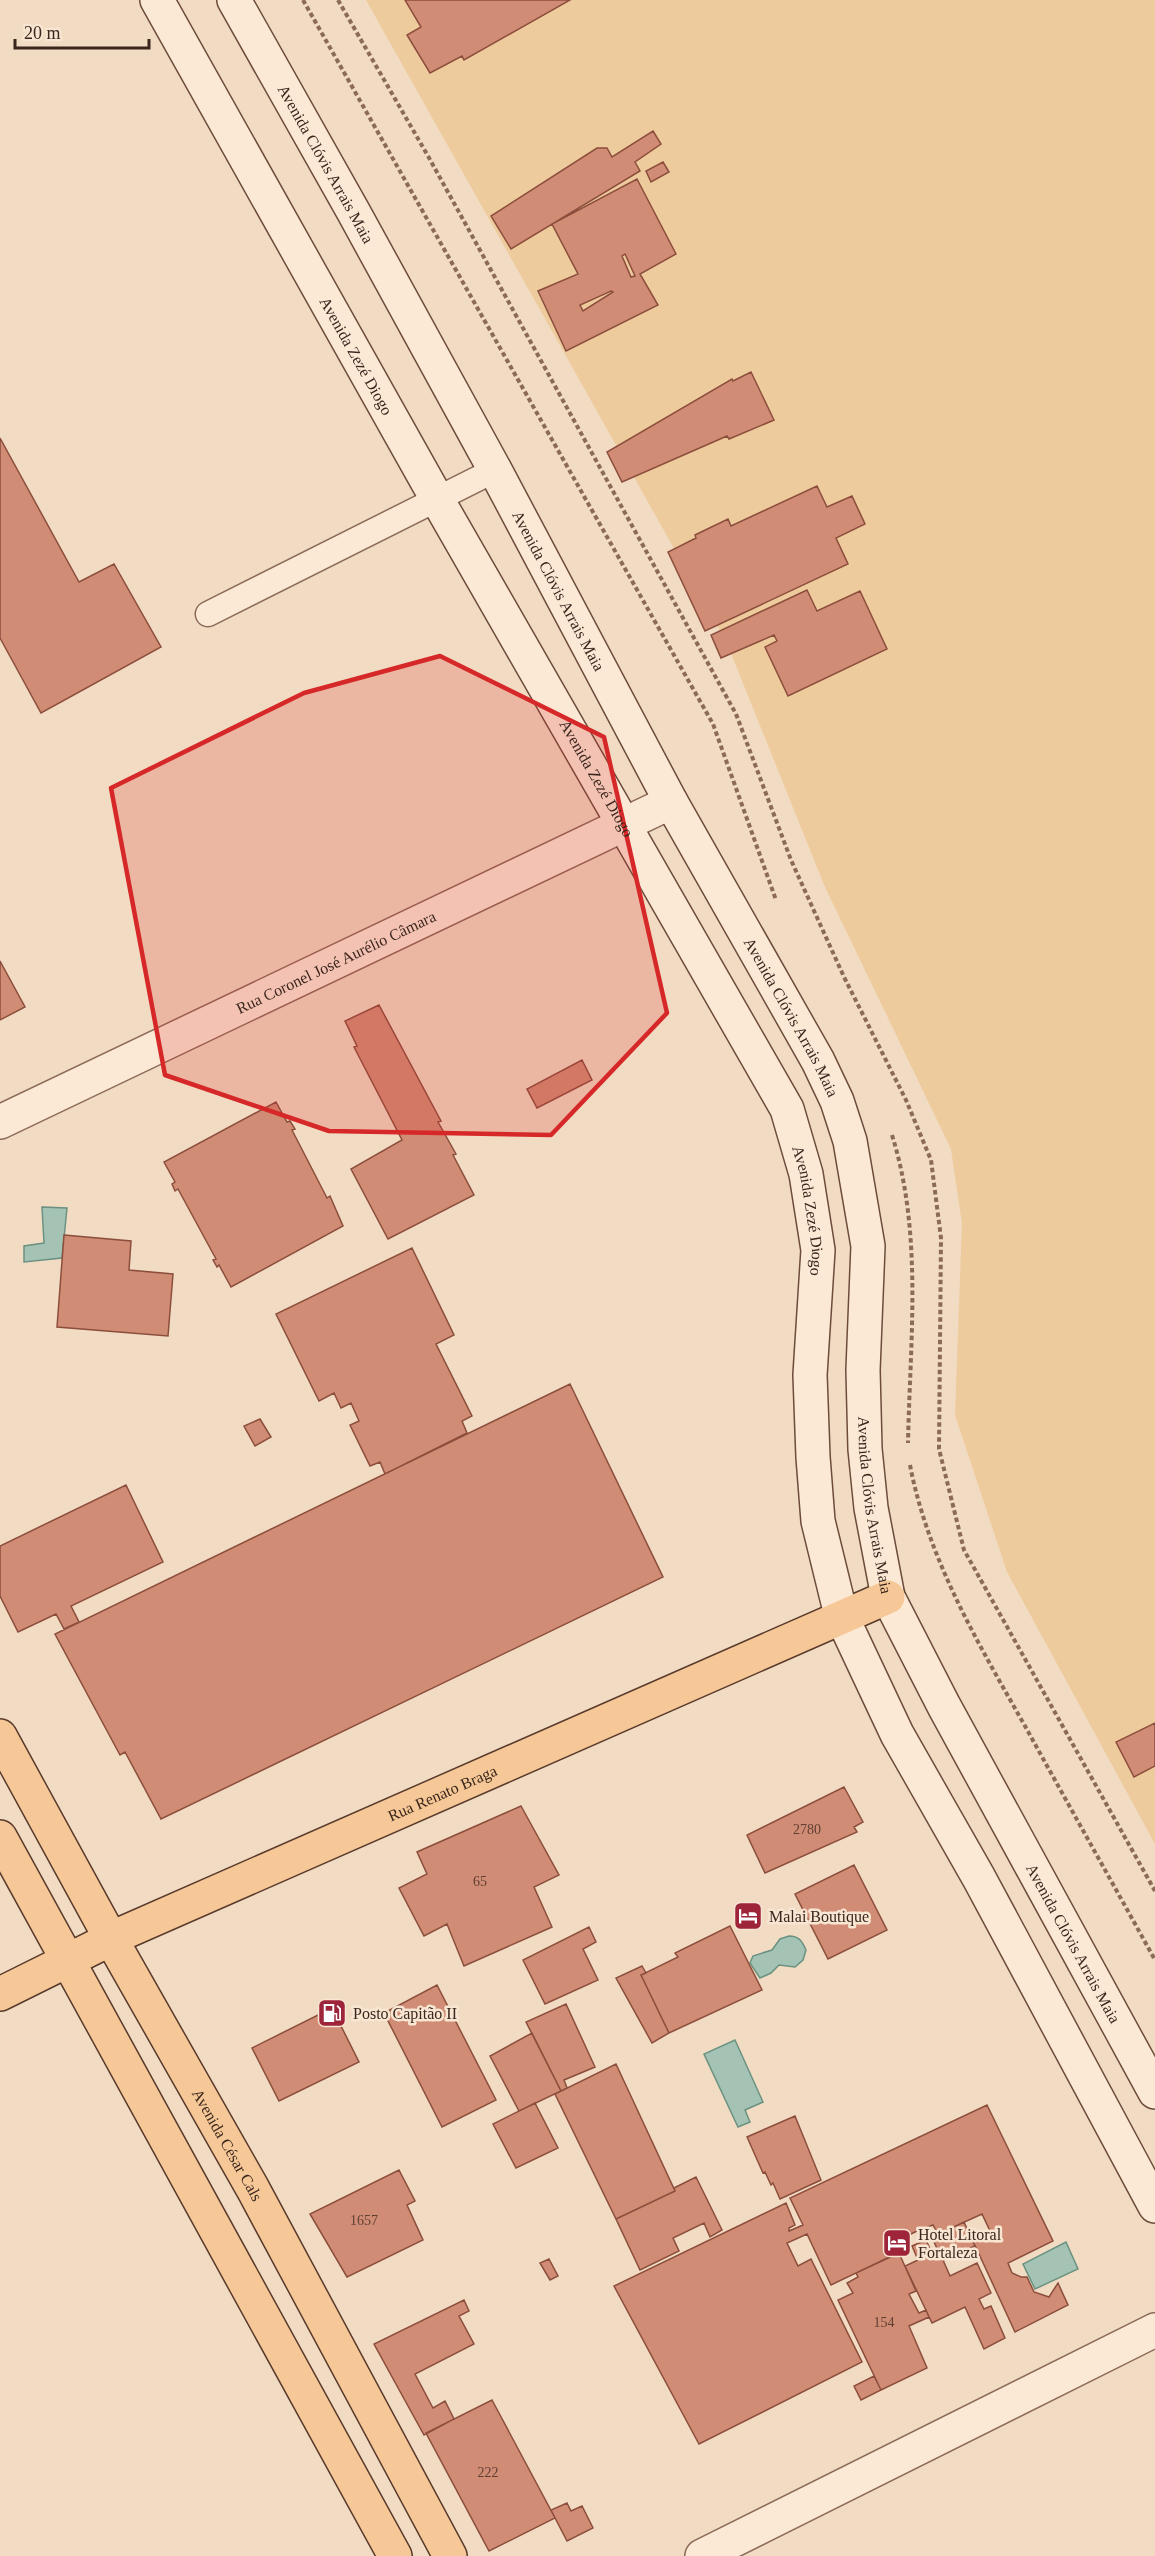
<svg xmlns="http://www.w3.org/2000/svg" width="1155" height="2556" font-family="'Times New Roman',serif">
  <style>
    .sand { fill: #eecb9d }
    .water { fill: #a5c3b5; stroke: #6b9281; stroke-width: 1.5 }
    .building { fill: #d18c75; stroke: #8c4e3c; stroke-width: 1.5; fill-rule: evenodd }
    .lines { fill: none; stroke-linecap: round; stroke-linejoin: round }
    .lane-casing { stroke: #8c6a58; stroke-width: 27 }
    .street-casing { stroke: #8c6a58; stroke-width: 36 }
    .secondary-casing { stroke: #6d4c3b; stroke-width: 36 }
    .primary-casing { stroke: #593a2c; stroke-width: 36 }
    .path { stroke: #8c6a58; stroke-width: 4; stroke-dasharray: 4.5 3; stroke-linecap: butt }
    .lane { stroke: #fbe9d6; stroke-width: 24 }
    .street { stroke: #fbe9d6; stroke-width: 33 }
    .secondary { stroke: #fbe9d6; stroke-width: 33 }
    .primary { stroke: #f6c897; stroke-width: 33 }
    .marked { fill: #d62828; fill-opacity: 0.2; stroke: #d62828; stroke-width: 4.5; stroke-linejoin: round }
    .labels { text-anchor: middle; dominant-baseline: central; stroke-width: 5; stroke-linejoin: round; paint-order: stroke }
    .number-label { font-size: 14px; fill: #604033 }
    .street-label { font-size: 16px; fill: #3b261d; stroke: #f8e6d2 }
    .poi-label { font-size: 16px; fill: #3b261d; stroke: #f8e6d2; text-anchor: start }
  </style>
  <rect width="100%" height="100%" fill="#f1dbc2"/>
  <path class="sand" d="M366 0H1155V1844L1007 1572 955 1415 962 1224 951 1149 825 887 726 641Z"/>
  <path class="water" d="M42 1207 67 1208 62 1258 24 1262V1246L44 1243Z
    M789 1936C799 1936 802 1941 806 1950L803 1960 795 1967 779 1965 771 1973 760 1978 750 1963 753 1956 772 1950 780 1939Z
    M735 2040 763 2102 745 2110 750 2122 738 2127 704 2054Z
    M1066 2242 1078 2269 1035 2289 1023 2264Z"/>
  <path class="building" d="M405 0H570L464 60 462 56 430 73 407 35 421 27Z
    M653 131 661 144 635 162 640 171 511 249 491 216 597 148H607L612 157Z
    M663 162 669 172 651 182 646 171Z
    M637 179 676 254 640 274 658 305 566 351 538 291 578 274 552 224ZM625 254 635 276 631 277 622 256ZM611 291 613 292 583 311 580 305Z
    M751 372 774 420 729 439 727 436 622 482 607 452 732 379 733 381Z
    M0 438 79 582 114 564 161 647 41 713 0 638Z
    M817 486 827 507 852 496 865 524 836 538 848 564 705 631 668 552 696 538 695 535 728 519 731 526Z
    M807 590 817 611 860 591 887 649 788 696 765 647 777 641 774 635 721 658 711 635Z
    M0 961 25 1007 0 1020Z
    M379 1005 441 1121 438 1122 456 1154 453 1155 474 1195 388 1239 351 1169 402 1140 354 1047 357 1046 345 1021Z
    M582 1060 592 1080 537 1108 527 1089Z
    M276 1102 287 1122 290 1121 295 1129 292 1130 327 1198 330 1196 343 1226 231 1287 219 1265 217 1267 213 1260 216 1259 178 1189 175 1191 172 1184 175 1182 164 1162Z
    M64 1235 131 1241 129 1270 173 1274 168 1336 57 1327Z
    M412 1248 454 1335 436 1344 472 1416 462 1421 467 1433 385 1474 380 1462 370 1466 350 1425 359 1421 351 1403 341 1408 334 1393 319 1401 276 1314Z
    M570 1384 663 1577 161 1819 125 1752 120 1755 55 1634Z
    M260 1419 271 1437 255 1446 244 1426Z
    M126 1485 163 1562 71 1606 79 1622 64 1629 56 1614 18 1632 0 1596V1546Z
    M1155 1723V1766L1134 1777 1116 1742Z
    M844 1787 863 1822 854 1827 857 1832 765 1873 747 1835Z
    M521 1806 559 1875 534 1887 552 1927 464 1966 447 1924 424 1936 399 1888 427 1874 417 1852Z
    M854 1865 887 1930 828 1959 795 1894Z
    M730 1926 762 1990 669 2033 641 1975 678 1957 675 1953Z
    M589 1927 596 1942 583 1949 598 1980 545 2004 523 1960Z
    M642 1966 646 1973 641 1975 669 2033 652 2043 616 1978Z
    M437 1985 496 2100 442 2127 384 2013Z
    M566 2004 595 2067 564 2080 567 2088 561 2091 526 2022Z
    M332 2008 359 2062 279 2101 252 2048Z
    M532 2033 561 2091 519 2111 490 2056Z
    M616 2064 675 2191 616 2219 555 2094Z
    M535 2103 558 2148 516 2168 493 2124Z
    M987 2105 1053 2241 1008 2263 1012 2273 1021 2277H1027L1034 2292 1049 2297 1058 2283 1068 2305 1015 2332 972 2239 990 2231 982 2214 938 2234 933 2225 917 2231 897 2241 902 2251 831 2285 807 2234 787 2243 798 2266 811 2259 862 2362 699 2444 614 2286 786 2203 795 2225 789 2228V2231L803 2225 790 2198Z
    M795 2116 821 2180 780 2199 773 2183 771 2185 765 2172 763 2173 747 2137Z
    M399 2170 415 2201 407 2205 423 2240 347 2277 310 2214Z
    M696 2177 722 2230 710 2237 704 2223 673 2238 679 2251 640 2270 616 2219 675 2191 674 2188Z
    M964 2222 975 2246 943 2260 950 2276 977 2263 991 2293 979 2299 984 2309 991 2306 1005 2338 984 2349 965 2307 932 2323 905 2266 918 2260 912 2246 926 2240 932 2253 938 2251 932 2237Z
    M899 2253 916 2291 909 2294 919 2313 926 2310 929 2317 909 2326 927 2368 881 2390 838 2300 853 2293 847 2283 858 2277 856 2273Z
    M549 2259 558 2276 550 2280 540 2263Z
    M464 2300 469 2311 459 2316 474 2344 415 2374 433 2408 445 2401 454 2419 424 2435 374 2344Z
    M874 2376 881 2390 861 2400 854 2386Z
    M492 2400 555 2518 489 2551 426 2433Z
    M567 2503 571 2511 582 2506 593 2528 567 2541 551 2510Z"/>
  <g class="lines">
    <g class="lane-casing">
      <path id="lane" d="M208 614 495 470"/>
    </g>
    <g class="street-casing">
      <g id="street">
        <path id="s1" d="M0 1122 671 802"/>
        <path d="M702 2556 1155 2330"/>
      </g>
    </g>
    <g class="secondary-casing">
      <g id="secondary">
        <path id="s2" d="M157 0 437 499 787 1109 806 1174 818 1250 810 1375 813 1457 818 1521 841 1615 897 1734 979 1878 1155 2206"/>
        <path id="s3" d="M234 0 353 211 495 470 671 802 818 1061 837 1101 850 1141 868 1246 863 1370 865 1449 871 1508 888 1597 944 1706 1155 2092"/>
      </g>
    </g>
    <g class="primary-casing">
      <g id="primary">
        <path id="s4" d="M0 1736 111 1939 253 2189 450 2556"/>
        <path d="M0 1837 395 2556"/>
        <path id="s5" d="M0 1994 123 1933 888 1597"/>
      </g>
    </g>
    <path class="path" d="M303 0 713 724 776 900
      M338 0 428 156 736 714 791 860 844 977 906 1100 931 1160 941 1238 939 1449 964 1550 1155 1891
      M892 1135C923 1234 910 1340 908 1443
      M910 1465C928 1559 978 1643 1025 1726 1068 1804 1112 1882 1155 1960"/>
    <use href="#lane" class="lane"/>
    <use href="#street" class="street"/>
    <use href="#secondary" class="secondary"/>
    <use href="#primary" class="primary"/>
  </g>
  <path class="marked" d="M440 656 604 737 667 1013 551 1135 329 1131 165 1075 111 788 304 693Z"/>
  <defs>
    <g id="hotel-square" transform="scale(1.5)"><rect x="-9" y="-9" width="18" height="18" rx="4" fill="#9e243a" stroke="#f8e6d2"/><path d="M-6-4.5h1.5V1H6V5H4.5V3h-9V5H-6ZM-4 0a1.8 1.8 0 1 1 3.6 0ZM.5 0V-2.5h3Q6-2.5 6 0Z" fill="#fff"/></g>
    <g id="fuel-square" transform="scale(1.5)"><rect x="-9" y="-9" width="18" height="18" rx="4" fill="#9e243a" stroke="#f8e6d2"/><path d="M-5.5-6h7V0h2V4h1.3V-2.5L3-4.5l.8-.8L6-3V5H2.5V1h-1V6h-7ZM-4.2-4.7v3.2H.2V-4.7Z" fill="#fff"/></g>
  </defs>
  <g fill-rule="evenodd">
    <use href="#hotel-square" x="748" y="1916"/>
    <use href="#fuel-square" x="332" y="2013"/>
    <use href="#hotel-square" x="897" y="2243"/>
  </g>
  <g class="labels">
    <g class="number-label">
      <text x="807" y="1829">2780</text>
      <text x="480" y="1881">65</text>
      <text x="364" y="2220">1657</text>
      <text x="884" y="2322">154</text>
      <text x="488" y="2472">222</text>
    </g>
    <g class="street-label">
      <text stroke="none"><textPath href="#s3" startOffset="188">Avenida Clóvis Arrais Maia</textPath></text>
      <text stroke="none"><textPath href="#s2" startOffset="408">Avenida Zezé Diogo</textPath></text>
      <text stroke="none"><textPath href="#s3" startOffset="674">Avenida Clóvis Arrais Maia</textPath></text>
      <text stroke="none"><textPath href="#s2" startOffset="894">Avenida Zezé Diogo</textPath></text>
      <text stroke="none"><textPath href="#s1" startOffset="372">Rua Coronel José Aurélio Câmara</textPath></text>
      <text stroke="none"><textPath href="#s3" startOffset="1160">Avenida Clóvis Arrais Maia</textPath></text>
      <text stroke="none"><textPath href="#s2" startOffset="1380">Avenida Zezé Diogo</textPath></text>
      <text stroke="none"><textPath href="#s3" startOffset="1664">Avenida Clóvis Arrais Maia</textPath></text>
      <text stroke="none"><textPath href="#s5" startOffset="486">Rua Renato Braga</textPath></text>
      <text stroke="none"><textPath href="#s3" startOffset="2150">Avenida Clóvis Arrais Maia</textPath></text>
      <text stroke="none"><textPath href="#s4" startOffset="468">Avenida César Cals</textPath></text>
    </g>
    <g class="poi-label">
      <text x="769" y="1916">Malai Boutique</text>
      <text x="353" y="2013">Posto Capitão II</text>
      <text x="918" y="2234">Hotel Litoral<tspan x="918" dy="18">Fortaleza</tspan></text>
    </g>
  </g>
  <path d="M15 39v9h134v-9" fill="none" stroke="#3b261d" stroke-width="3"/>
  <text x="24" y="39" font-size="18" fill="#3b261d" stroke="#f8e6d2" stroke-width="4.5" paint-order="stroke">20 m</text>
</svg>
